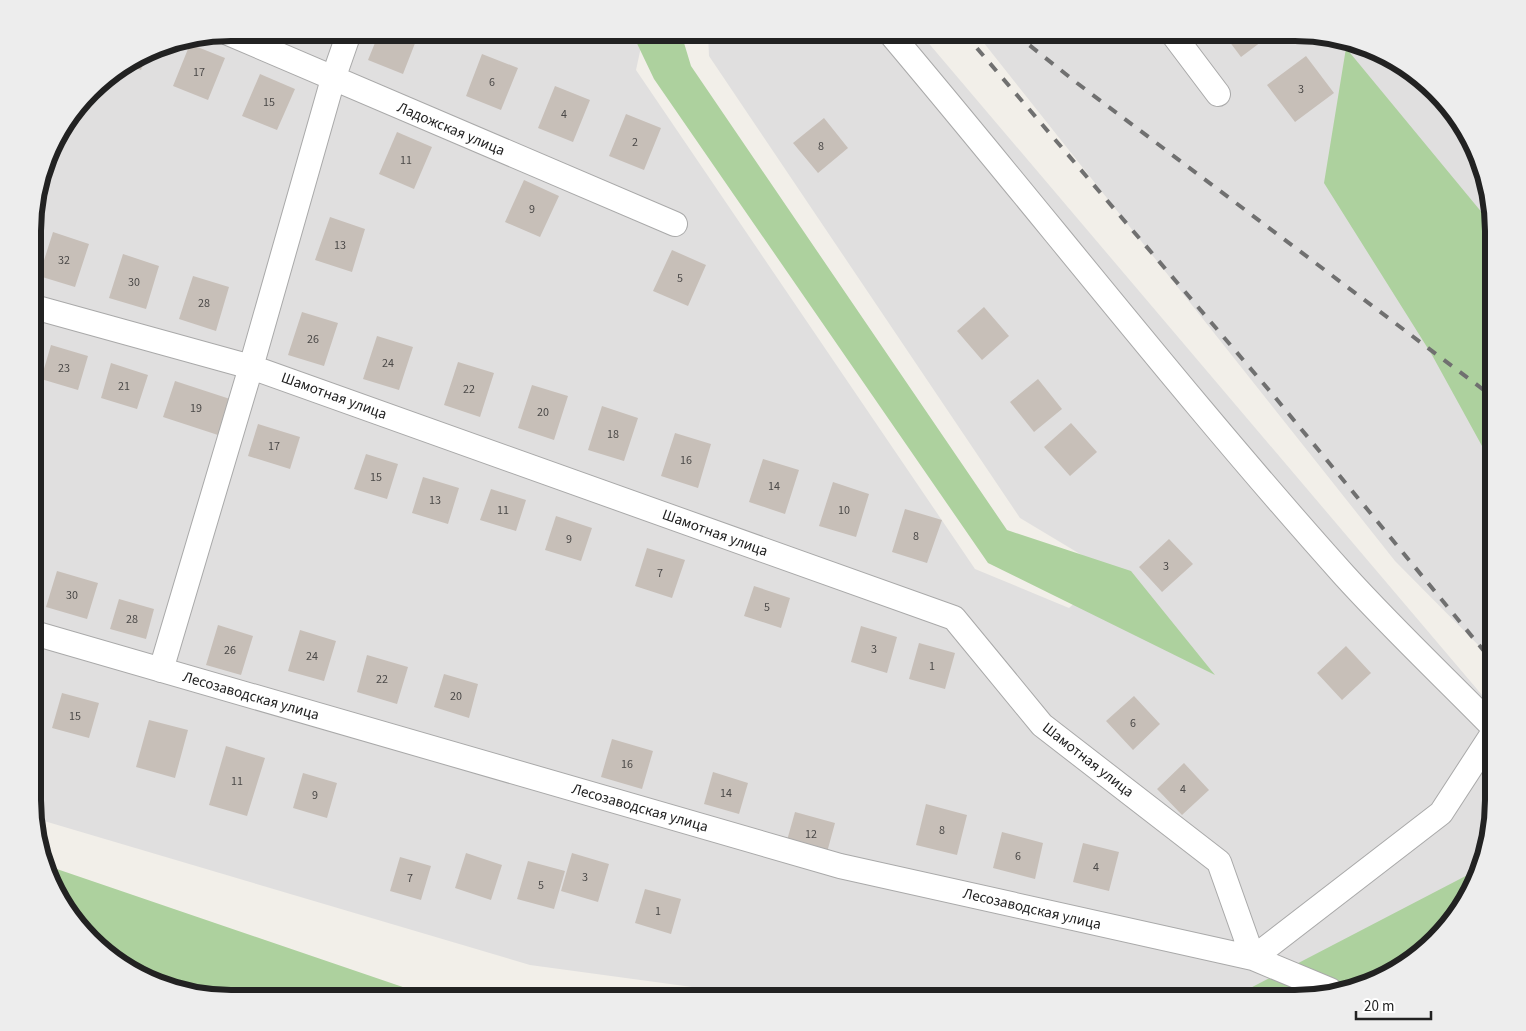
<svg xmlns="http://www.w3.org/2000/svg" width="1526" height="1031" font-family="'Source Sans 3',sans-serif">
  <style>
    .residential { fill: #e0dfdf }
    .forest { fill: #add19e }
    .building { fill: #c7bfb8 }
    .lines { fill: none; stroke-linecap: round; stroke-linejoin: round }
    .minor-casing { stroke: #a9a9a9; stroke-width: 26 }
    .minor { stroke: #fff; stroke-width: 24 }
    .rail { stroke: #707070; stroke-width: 4; stroke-dasharray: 10 10; stroke-linecap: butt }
    .labels { text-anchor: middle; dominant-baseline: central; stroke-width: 4; stroke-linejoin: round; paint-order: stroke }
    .number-label { font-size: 12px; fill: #4b4948 }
    .street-label { font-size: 15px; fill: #222; stroke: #fff }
    .rim { fill: none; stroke: #222; stroke-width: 6 }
  </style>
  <rect width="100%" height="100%" fill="#f2efe9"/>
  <path class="residential" d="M231 33H644L636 70 975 569 1069 608 1110 572 1020 518 709 56 708 33H920L1493 708V813L1483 864 1453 921 1383 978 1295 998H774L530 965 34 818V205L53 143 100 82 155 48Z
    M976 33H1308L1359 43 1416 73 1467 132 1493 218V660L1395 561Z"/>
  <path class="forest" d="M632 33H681L691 66 1007 530 1131 571 1215 675 988 563 654 79Z
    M1346 48 1493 226V466L1432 355 1324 183Z
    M48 866 435 998H218L167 988 110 958 59 899Z
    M1481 868 1453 921 1383 978 1295 998H1231Z"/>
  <path class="building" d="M379 33H419L403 74 368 60Z
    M1223 33H1273L1241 57Z
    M190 44 225 58 208 100 173 86Z
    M147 52 141 70 128 65Z
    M482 54 518 68 501 110 466 96Z
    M1306 56 1334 93 1295 122 1267 85Z
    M260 74 295 89 277 130 242 116Z
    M555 86 590 100 573 142 538 128Z
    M626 114 661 128 644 170 609 156Z
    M824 118 848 148 818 173 793 143Z
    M397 132 432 147 414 189 379 174Z
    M524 180 559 196 540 237 505 222Z
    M330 217 365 229 352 272 315 260Z
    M53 232 89 244 75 287 39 276Z
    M672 250 706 265 688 306 653 291Z
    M123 254 159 266 146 309 109 298Z
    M193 276 229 287 216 331 179 319Z
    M984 307 1009 336 982 360 957 331Z
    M302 312 338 323 324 366 288 355Z
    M377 336 413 347 399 390 363 379Z
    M51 345 88 356 78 390 41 379Z
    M458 362 494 373 480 417 444 405Z
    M111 363 148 375 137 409 101 398Z
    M1038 379 1062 409 1034 432 1010 402Z
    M175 381 230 399 218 435 163 417Z
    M532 385 568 396 554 440 518 428Z
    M602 406 638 418 624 461 588 450Z
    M1071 423 1097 452 1070 476 1044 447Z
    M258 424 300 437 290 469 248 456Z
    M675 433 711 444 698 488 661 476Z
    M366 454 398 464 387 499 354 489Z
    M763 459 799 470 785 514 749 502Z
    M423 477 459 488 448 524 412 513Z
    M833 482 869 494 856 537 819 526Z
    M491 489 526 500 516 531 480 520Z
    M905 509 942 520 927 563 892 552Z
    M556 516 592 528 581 561 545 550Z
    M1169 539 1193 564 1162 592 1139 567Z
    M647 548 685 560 672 598 635 586Z
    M57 571 98 583 87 619 46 607Z
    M754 586 790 598 781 628 744 616Z
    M119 599 154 609 146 639 110 629Z
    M218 625 253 636 241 675 206 665Z
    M861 626 897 637 887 673 851 662Z
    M300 630 336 641 324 681 288 671Z
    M919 643 955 653 945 689 909 679Z
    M1346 646 1371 673 1342 700 1317 673Z
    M367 655 408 667 397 704 357 692Z
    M444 674 478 684 469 718 434 707Z
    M62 693 99 703 89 738 52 728Z
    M1134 696 1160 724 1133 750 1106 721Z
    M149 720 188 730 175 778 136 767Z
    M612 739 653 751 642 789 601 777Z
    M226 746 265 758 247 816 209 805Z
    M1184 763 1209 790 1182 815 1157 789Z
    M713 772 748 783 739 814 704 804Z
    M303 773 337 783 327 818 293 808Z
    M926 804 967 815 957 855 916 845Z
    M795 812 835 823 826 856 786 844Z
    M1002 832 1043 843 1035 879 993 868Z
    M1083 843 1119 852 1109 891 1073 882Z
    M466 853 502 865 491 900 455 888Z
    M572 853 609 864 598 902 561 891Z
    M400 857 431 866 421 900 390 891Z
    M528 861 565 871 554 909 517 899Z
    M645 889 681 899 671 934 635 923Z"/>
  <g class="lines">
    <g class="minor-casing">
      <path id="minor" d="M228 33 675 224
        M890 33C1042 213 1187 400 1344 575 1392 628 1444 677 1493 727
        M1172 33 1218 94
        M34 307 251 367 954 618 1042 725 1219 862 1253 958
        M34 633 840 866 1253 958 1330 990
        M161 670 251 367 333 79 349 33
        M1253 958 1441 813 1493 733"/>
    </g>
    <use href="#minor" class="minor"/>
    <path class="rail" d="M964 33 1274 396 1493 662
      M1014 33 1077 83 1493 397"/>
  </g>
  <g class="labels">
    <g class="number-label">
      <text x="199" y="72">17</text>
      <text x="492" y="82">6</text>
      <text x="1301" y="89">3</text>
      <text x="269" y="102">15</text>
      <text x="564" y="114">4</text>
      <text x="635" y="142">2</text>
      <text x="821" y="146">8</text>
      <text x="406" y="160">11</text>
      <text x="532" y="209">9</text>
      <text x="340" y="245">13</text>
      <text x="64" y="260">32</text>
      <text x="680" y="278">5</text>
      <text x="134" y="282">30</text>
      <text x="204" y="303">28</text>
      <text x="313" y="339">26</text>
      <text x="388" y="363">24</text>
      <text x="64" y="368">23</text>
      <text x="124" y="386">21</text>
      <text x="469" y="389">22</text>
      <text x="196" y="408">19</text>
      <text x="543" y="412">20</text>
      <text x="613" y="434">18</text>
      <text x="274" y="446">17</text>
      <text x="686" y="460">16</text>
      <text x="376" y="477">15</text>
      <text x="774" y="486">14</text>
      <text x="435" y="500">13</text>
      <text x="503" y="510">11</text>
      <text x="844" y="510">10</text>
      <text x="916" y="536">8</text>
      <text x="569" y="539">9</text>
      <text x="1166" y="566">3</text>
      <text x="660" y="573">7</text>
      <text x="72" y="595">30</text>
      <text x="767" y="607">5</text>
      <text x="132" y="619">28</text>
      <text x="874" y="649">3</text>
      <text x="230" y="650">26</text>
      <text x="312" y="656">24</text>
      <text x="932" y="666">1</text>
      <text x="382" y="679">22</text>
      <text x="456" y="696">20</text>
      <text x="75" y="716">15</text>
      <text x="1133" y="723">6</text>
      <text x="627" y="764">16</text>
      <text x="237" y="781">11</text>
      <text x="1183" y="789">4</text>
      <text x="726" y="793">14</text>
      <text x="315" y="795">9</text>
      <text x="942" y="830">8</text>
      <text x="811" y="834">12</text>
      <text x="1018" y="856">6</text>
      <text x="1096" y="867">4</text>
      <text x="585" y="877">3</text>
      <text x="410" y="878">7</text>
      <text x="541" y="885">5</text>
      <text x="658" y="911">1</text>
    </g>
    <g class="street-label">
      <text transform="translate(451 129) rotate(23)">Ладожская улица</text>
      <text transform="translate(334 396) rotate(20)">Шамотная улица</text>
      <text transform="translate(715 533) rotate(20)">Шамотная улица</text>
      <text transform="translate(251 696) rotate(16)">Лесозаводская улица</text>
      <text transform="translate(1088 760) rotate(38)">Шамотная улица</text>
      <text transform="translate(640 808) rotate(16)">Лесозаводская улица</text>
      <text transform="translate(1032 909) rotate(13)">Лесозаводская улица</text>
    </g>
  </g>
  <path d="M0 0H1526V1031H0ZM231 41H1295A190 190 0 0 1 1485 231V800A190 190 0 0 1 1295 990H231A190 190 0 0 1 41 800V231A190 190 0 0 1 231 41Z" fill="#ededed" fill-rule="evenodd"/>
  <path class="rim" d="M231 41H1295A190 190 0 0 1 1485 231V800A190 190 0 0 1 1295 990H231A190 190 0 0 1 41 800V231A190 190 0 0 1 231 41Z"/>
  <path d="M1356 1011v8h75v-8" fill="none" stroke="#222222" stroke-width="2.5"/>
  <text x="1364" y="1011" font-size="15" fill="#222222" stroke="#ffffff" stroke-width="4" paint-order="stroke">20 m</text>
</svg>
